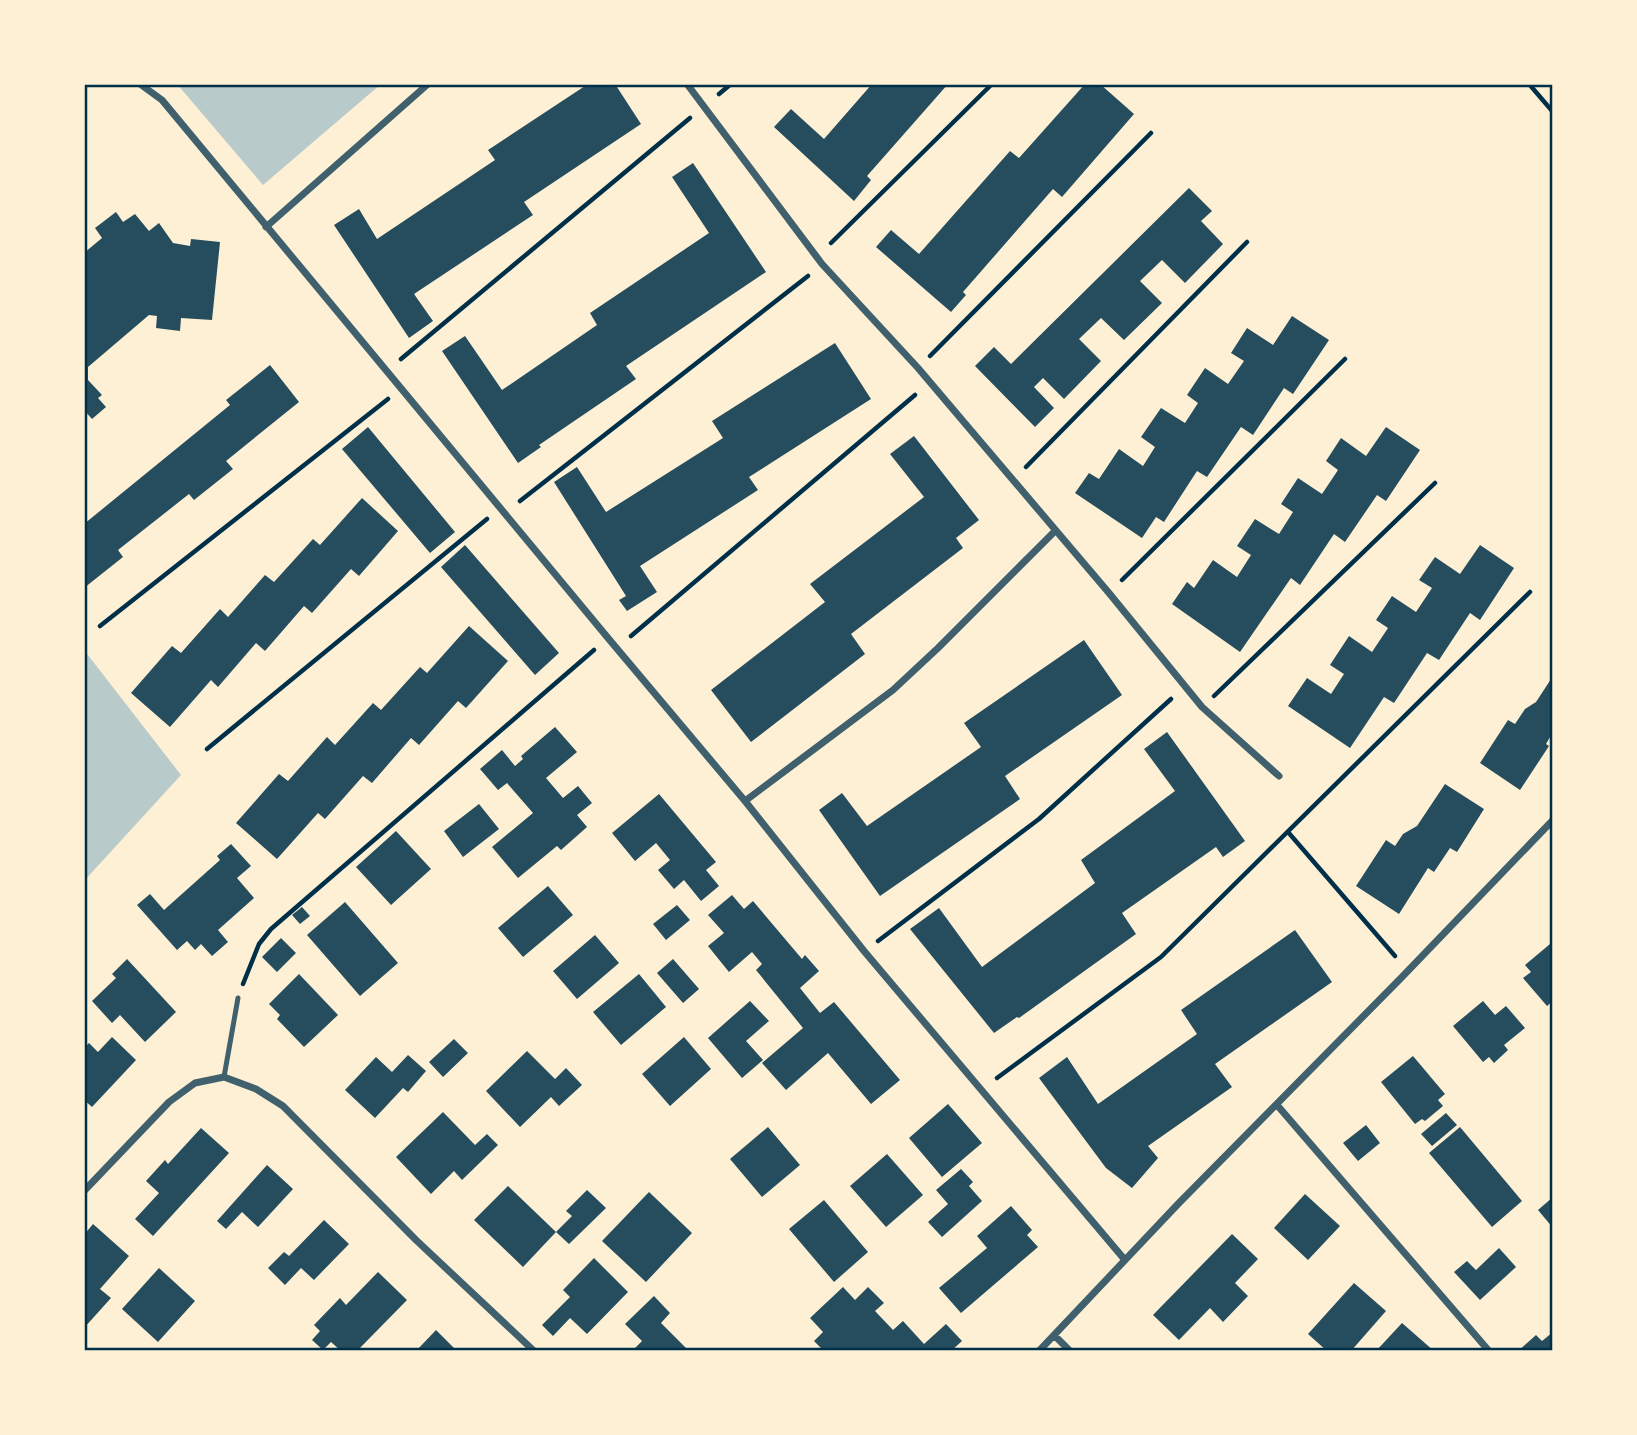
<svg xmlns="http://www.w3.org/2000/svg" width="1637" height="1435" font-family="Inter,sans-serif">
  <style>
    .green { fill: #b9caca }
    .building { fill: #264d5e }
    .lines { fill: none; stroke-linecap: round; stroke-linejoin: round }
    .path { stroke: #003049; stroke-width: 4.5 }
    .service { stroke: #3f606c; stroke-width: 5 }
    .minor { stroke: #3f606c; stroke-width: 7 }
    .neatline { fill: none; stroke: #003049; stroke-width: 2.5 }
  </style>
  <rect width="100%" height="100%" fill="#fdf0d5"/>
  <path class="green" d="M177 84H381L263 185Z
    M84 650 181 775 84 881Z"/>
  <path class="building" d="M588 84H615L641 124 524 202 533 215 414 294 433 321 409 338 334 225 359 209 377 239 495 160 488 150Z
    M872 84H948L867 176 871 180 854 201 774 127 791 109 824 139Z
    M1085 84H1100L1134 114 1062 197 1053 189 963 292 966 295 951 312 876 247 891 230 919 254 1010 151 1019 158Z
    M693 163 766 272 626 366 636 379 539 445 541 447 518 463 442 351 465 336 502 390 597 325 590 313 709 233 672 177Z
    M1189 188 1212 211 1201 221 1223 244 1185 283 1162 260 1140 281 1162 303 1124 340 1101 318 1079 339 1101 361 1064 399 1043 378 1034 387 1054 408 1035 427 975 366 994 347 1011 364Z
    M116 212 123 222 135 214 149 231 159 223 173 243 190 246 191 239 220 242 212 320 181 318 180 331 156 328 157 316 149 315 88 367V380L102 395 98 398 106 407 92 419 84 410V263L86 261 84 253 102 238 95 228Z
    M1292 316 1329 340 1293 394 1284 388 1253 435 1241 427 1207 477 1197 471 1164 522 1156 517 1142 538 1075 493 1089 473 1099 479 1119 449 1143 466 1155 447 1141 437 1161 408 1185 423 1198 403 1187 395 1205 368 1228 384 1244 361 1231 353 1247 328 1273 345Z
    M835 343 871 399 749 477 758 490 640 566 657 592 627 611 619 600 626 596 554 482 577 467 606 512 723 438 712 421Z
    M270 365 299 402 226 461 233 469 194 500 189 494 118 550 123 557 84 588V524L230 405 226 400Z
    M368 427 455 532 430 553 342 449Z
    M1386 427 1420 450 1386 501 1377 495 1345 542 1334 534 1300 585 1291 578 1240 652 1172 604 1187 582 1194 588 1213 560 1237 577 1251 555 1237 546 1255 519 1279 534 1293 512 1281 504 1298 478 1322 494 1338 470 1326 461 1341 438 1366 456Z
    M914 436 979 520 956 538 963 548 851 634 865 654 751 742 711 690 825 602 810 584 924 497 890 454Z
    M362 498 398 531 359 576 351 569 312 613 304 606 265 651 256 643 218 687 211 680 170 727 131 693 172 646 181 653 220 609 228 617 265 575 274 582 313 539 320 545Z
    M465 545 559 653 535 675 441 567Z
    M1480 545 1514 568 1480 620 1470 613 1439 660 1427 653 1394 703 1384 697 1350 748 1288 706 1307 678 1331 694 1344 674 1330 665 1349 636 1372 652 1388 628 1376 620 1392 596 1416 612 1432 588 1419 580 1435 557 1460 574Z
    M469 626 508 661 466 708 458 701 419 745 411 738 372 783 363 776 325 819 318 813 277 859 236 823 279 774 288 781 327 737 335 745 373 703 381 710 420 667 427 673Z
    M1084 640 1122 695 1005 776 1020 799 880 896 819 810 842 793 867 826 981 747 964 723Z
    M1553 676V732L1546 744 1549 746 1520 790 1480 763 1508 720 1515 724 1525 709 1536 702Z
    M555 727 577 752 546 778 563 798 578 786 592 803 577 815 587 827 561 850 557 846 518 878 492 847 533 813 507 783 498 790 480 769 502 750 515 766 523 759 521 756Z
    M1167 732 1245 841 1223 857 1216 847 1122 913 1136 934 1019 1018 1017 1017 994 1033 910 929 939 908 982 967 1095 883 1081 860 1175 791 1144 749Z
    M1445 784 1484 809 1457 852 1450 848 1434 872 1428 868 1399 914 1356 886 1386 840 1395 846 1403 834 1417 826Z
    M659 794 716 862 706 870 719 886 701 901 684 880 674 889 658 870 670 860 656 843 635 861 612 833Z
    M479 804 499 829 463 857 444 831Z
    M396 831 431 869 391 905 356 867Z
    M231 844 251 866 237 878 254 898 218 930 228 942 212 956 201 944 195 950 187 941 177 950 137 905 150 894 164 910 220 860 217 856Z
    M548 886 573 915 523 957 498 928Z
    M732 895 744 909 753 901 802 959 805 955 819 971 800 988 820 1013 834 1002 900 1080 871 1104 828 1053 786 1090 762 1063 803 1028 756 970 762 964 752 952 729 972 708 946 724 933 708 915Z
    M345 902 398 963 360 996 307 935Z
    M677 905 690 920 666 940 653 924Z
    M302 907 310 916 300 924 292 915Z
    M1295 930 1332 982 1215 1064 1232 1087 1148 1146 1158 1158 1132 1188 1106 1168 1039 1078 1067 1057 1098 1104 1197 1034 1181 1010Z
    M595 935 619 963 577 999 553 971Z
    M281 938 296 953 277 972 262 957Z
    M1550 944 1553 948V1001L1547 1006 1523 978 1531 972 1525 965Z
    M127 959 176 1012 145 1042 120 1015 112 1023 92 1001 116 978 112 974Z
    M673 959 699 989 683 1003 657 973Z
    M299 974 338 1015 304 1047 277 1019 280 1015 269 1004Z
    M639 974 666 1007 621 1045 593 1012Z
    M750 1001 769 1021 746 1041 763 1060 742 1078 708 1038Z
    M1483 1001 1495 1015 1506 1006 1525 1028 1504 1045 1508 1050 1494 1063 1489 1057 1483 1062 1453 1026Z
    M112 1037 136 1060 92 1107 84 1100V1048L89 1043 98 1052Z
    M684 1037 711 1069 670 1106 642 1074Z
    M454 1039 468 1053 443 1077 429 1062Z
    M527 1051 555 1079 566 1068 582 1085 559 1106 551 1097 520 1127 486 1091Z
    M408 1055 426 1071 408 1092 403 1088 375 1118 345 1090 376 1057 392 1072Z
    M1413 1056 1445 1094 1438 1100 1443 1106 1425 1121 1422 1119 1415 1124 1381 1082Z
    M948 1104 982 1143 942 1177 909 1138Z
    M443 1112 475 1145 487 1134 498 1145 462 1180 454 1171 431 1194 396 1157Z
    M1446 1113 1457 1125 1432 1146 1421 1134Z
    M1366 1125 1380 1143 1358 1161 1343 1143Z
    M768 1127 800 1165 762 1197 730 1159Z
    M1460 1127 1522 1201 1492 1227 1429 1153Z
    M201 1128 229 1153 153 1236 135 1219 159 1193 146 1181 165 1160 168 1164Z
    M887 1154 923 1195 886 1227 850 1186Z
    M267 1165 293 1189 258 1227 242 1212 226 1229 217 1221Z
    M961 1169 973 1182 969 1186 982 1201 942 1237 928 1222 948 1204 936 1190Z
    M508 1186 556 1232 523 1267 474 1220Z
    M587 1190 606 1208 569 1244 556 1232 572 1216 566 1211Z
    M649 1192 692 1233 646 1282 602 1241Z
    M1305 1194 1340 1226 1308 1260 1274 1228Z
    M1553 1197V1228L1538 1210Z
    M824 1200 868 1252 834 1282 789 1229Z
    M1011 1206 1032 1230 1027 1235 1038 1247 961 1313 939 1288 987 1248 977 1236Z
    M324 1220 349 1244 314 1280 301 1268 285 1285 268 1268 284 1252 289 1256Z
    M93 1224 129 1256 100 1289 111 1298 84 1328V1235Z
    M1232 1234 1258 1259 1235 1283 1248 1296 1223 1322 1210 1308 1179 1340 1153 1315Z
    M1499 1248 1516 1267 1480 1300 1454 1272 1467 1261 1476 1270Z
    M594 1258 628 1292 587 1334 570 1318 553 1336 542 1325 570 1297 563 1290Z
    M159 1268 195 1301 158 1342 122 1309Z
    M378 1272 407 1300 357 1351H341L331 1342 323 1350 312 1340 320 1331 314 1325 340 1298 346 1305Z
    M1354 1283 1386 1311 1351 1351H1327L1308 1334Z
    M843 1287 855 1300 868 1287 884 1303 875 1311 893 1330 903 1321 924 1344 946 1324 962 1341 951 1351H833L830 1348 824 1351 814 1341 823 1332 810 1318Z
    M654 1296 670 1313 661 1323 689 1351H632L642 1341 625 1324Z
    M1402 1323 1434 1351H1376Z
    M436 1330 457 1351H416Z
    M1553 1332V1351H1518L1536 1335 1542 1341Z"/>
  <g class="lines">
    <path class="path" d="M1529 84 1553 112
      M719 94 731 84
      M831 243 992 84
      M930 356 1151 133
      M401 359 690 118
      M1026 467 1247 242
      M520 501 808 276
      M1122 580 1345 359
      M100 626 388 399
      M631 636 915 395
      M1214 696 1435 483
      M207 749 487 519
      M1288 832 1395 956
      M878 941 1039 819 1171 699
      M243 984 259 944 271 929 594 650
      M997 1078 1161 957 1530 592"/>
    <path class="service" d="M224 1077 238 998"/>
    <path class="minor" d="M140 84 162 100 608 638 745 801 864 951 1125 1260
      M687 84 822 264 918 368 1109 593 1202 707 1279 776
      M266 227 428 84
      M745 801 893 690 938 648 1055 531
      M1277 1105 1489 1351
      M84 1191 169 1102 195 1083 224 1077 256 1089 283 1106 416 1240 534 1351
      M1054 1335 1070 1351
      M1039 1351 1178 1204 1402 977 1553 820"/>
  </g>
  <rect width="1637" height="1435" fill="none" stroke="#fdf0d5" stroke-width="172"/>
  <rect x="86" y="86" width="1465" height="1263" class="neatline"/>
</svg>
